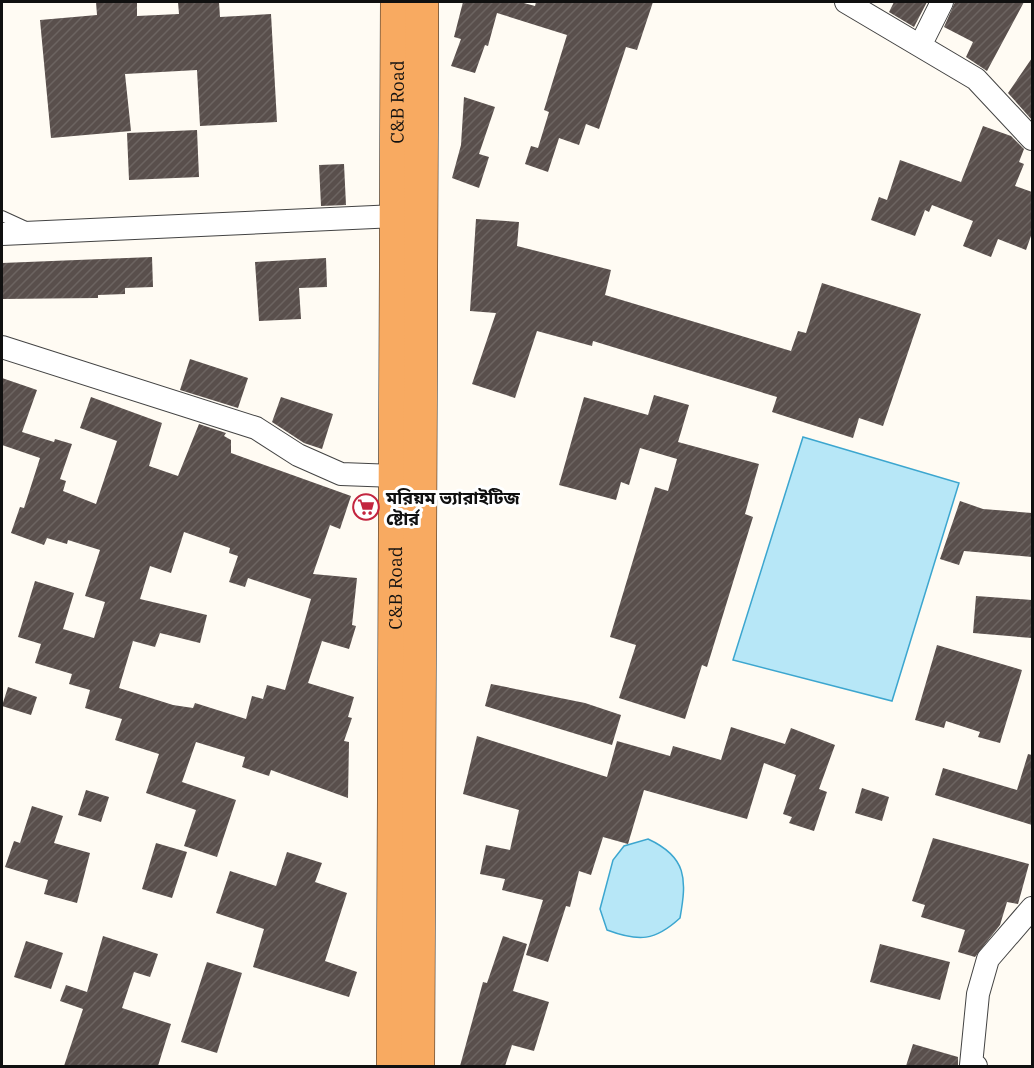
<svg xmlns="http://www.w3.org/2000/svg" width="1034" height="1068" font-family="'IBM Plex Serif','Noto Sans Bengali',serif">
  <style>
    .water { fill: #b7e7f7; stroke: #3ca6cf; stroke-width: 1.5 }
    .building { fill: url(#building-hatch); fill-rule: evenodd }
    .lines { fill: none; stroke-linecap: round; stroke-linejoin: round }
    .service-casing { stroke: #434343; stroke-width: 12 }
    .minor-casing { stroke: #434343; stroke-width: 24 }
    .trunk-casing { stroke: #212121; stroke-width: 34 }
    .service { stroke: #fff; stroke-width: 10 }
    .minor { stroke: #fff; stroke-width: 22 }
    .trunk { stroke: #f8aa61; stroke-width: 33 }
    .labels { text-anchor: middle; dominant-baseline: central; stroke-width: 6; stroke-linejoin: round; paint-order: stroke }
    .street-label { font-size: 18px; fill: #101010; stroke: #fff }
    .poi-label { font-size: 18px; font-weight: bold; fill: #101010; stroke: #fff; text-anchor: start }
  </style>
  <defs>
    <pattern id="building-hatch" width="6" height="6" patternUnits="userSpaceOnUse" patternTransform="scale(1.5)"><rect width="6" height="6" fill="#594f4c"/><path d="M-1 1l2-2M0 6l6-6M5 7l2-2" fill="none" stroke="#6c6461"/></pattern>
  </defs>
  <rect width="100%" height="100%" fill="#fffbf3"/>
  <path class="water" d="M803 437 959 483 892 701 733 660Z
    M648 839C687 857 687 879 680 918 655 941 639 942 607 930L600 909 613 860 624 846Z"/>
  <path class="building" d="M96 2H137V16L179 14 178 2H219L220 17 271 14 277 122 200 126 197 70 125 74 131 131 51 138 40 20 97 15Z
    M463 2H520L535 6 536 2H653L637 50 626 47 599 129 586 124 579 145 559 138 548 172 525 164 531 146 538 148 549 112 544 110 567 35 497 13 488 46 485 45 475 73 451 66 461 39 454 37Z
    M894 2H927L914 27 889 12Z
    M955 2H1024L987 71 966 57 973 42 944 27Z
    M1032 58V120L1008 93Z
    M464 97 495 107 479 154 489 157 479 188 452 178 461 145Z
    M983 126 1011 136 1024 149 1019 162 1024 164 1015 186 1032 192V233L1026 250 998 239 991 257 963 246 973 221 932 205 929 212 925 210 915 236 871 220 879 197 887 200 900 160 961 182Z
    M197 130 199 177 129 180 127 133Z
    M344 164 346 205 321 206 319 165Z
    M476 219 519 222 517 246 611 270 605 295 791 351 798 331 806 333 822 283 921 314 883 426 859 418 853 438 772 412 777 397 593 341 592 346 537 331 515 398 472 384 496 313 470 311Z
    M152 257 153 287 125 288V294L98 295V298L2 299V263Z
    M326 258 327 287 299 288 301 319 259 321 255 262Z
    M190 359 248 378 238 408 180 390Z
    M2 378 37 390 22 432 54 442 55 439 72 444 60 479 66 481 63 491 96 504 117 441 80 428 91 397 162 423 149 466 178 476 199 424 226 433 224 436 231 440V453L351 496 340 529 330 525 313 574 357 578 352 625 356 626 349 649 322 641 308 683 354 697 348 717 352 718 344 741 349 742 348 798 271 770 269 776 242 767 245 757 196 742 182 782 236 800 217 857 184 846 196 810 146 793 159 754 115 740 122 719 85 708 90 690 69 684 72 674 35 663 41 644 18 637 35 581 74 593 63 629 94 638 105 602 85 596 100 550 68 540 67 544 47 538 44 545 11 533 20 507 24 508 40 458 2 445ZM184 532 230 548 229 553 238 556 229 582 245 587 248 578 311 599 285 690 267 685 263 699 252 696 246 719 195 703 193 708 173 705 119 688 133 641 155 647 160 633 200 643 207 615 140 599 150 566 171 573Z
    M654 395 689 405 678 442 759 464 745 514 753 517 707 667 702 665 685 719 619 698 636 645 610 637 655 487 668 491 677 459 640 448 629 485 621 482 616 500 559 485 584 397 648 415Z
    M281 397 333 414 322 449 304 443 272 422Z
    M960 501 983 509 1032 513V557L964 551 959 565 940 559Z
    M976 596 1032 600V638L973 633Z
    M937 645 1022 670 1000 743 978 737 980 732 946 721 944 728 915 720Z
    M491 684 585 703 621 715 612 745 485 706Z
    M8 687 37 697 31 715 2 706Z
    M731 727 785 744 791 728 835 745 819 789 827 792 814 831 789 823 792 817 783 814 796 775 764 763 747 819 644 790 628 844 603 837 591 875 579 871 570 907 566 906 548 962 526 955 543 900 502 890 505 879 480 874 486 845 510 850 519 810 463 794 477 736 607 777 617 741 670 756 673 746 721 760Z
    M1028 754 1032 755V825L935 795 943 768 1017 790Z
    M862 788 889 797 882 821 855 813Z
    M86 790 109 797 101 822 78 815Z
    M32 806 63 816 54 843 90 853 77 903 44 894 48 880 5 867 14 841 20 843Z
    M933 838 1029 864 1018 904 1007 902 1000 925 975 957 958 952 965 930 921 917 925 905 912 901Z
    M156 843 187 852 172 898 142 889Z
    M287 852 322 863 315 882 347 893 325 961 357 972 349 997 253 967 264 929 216 913 230 871 276 886Z
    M103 936 158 954 150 977 134 972 122 1008 171 1024 158 1066H64L83 1009 60 1001 66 985 87 992Z
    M503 936 527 944 513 991 549 1002 534 1051 512 1045 505 1066H460L483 982 487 983Z
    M26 941 63 953 51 989 14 977Z
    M880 944 950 962 940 1000 870 982Z
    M207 962 242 973 217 1053 181 1042Z
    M913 1044 958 1057V1066H906Z"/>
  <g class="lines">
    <g class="service-casing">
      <path id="service" d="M2 216 26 227"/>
    </g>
    <g class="minor-casing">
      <path id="minor" d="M846 2 976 79 1032 139
        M921 44 942 2
        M2 234 396 216
        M2 347 256 428 298 455 341 474 395 476
        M976 1066 971 1065 978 994 988 959 1032 908"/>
    </g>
    <g class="trunk-casing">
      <g id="trunk">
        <path id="s1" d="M393 1066 397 2"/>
        <path d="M418 1066 422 2"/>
      </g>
    </g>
    <use href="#service" class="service"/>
    <use href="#minor" class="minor"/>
    <use href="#trunk" class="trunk"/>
  </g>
  <defs>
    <g id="supermarket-ring" transform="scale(1.35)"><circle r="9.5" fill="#fff" stroke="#c3253f" stroke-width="1.5"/><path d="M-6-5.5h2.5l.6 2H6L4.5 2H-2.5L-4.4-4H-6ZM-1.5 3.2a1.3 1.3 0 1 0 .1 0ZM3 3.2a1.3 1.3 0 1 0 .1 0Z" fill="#c3253f"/></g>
  </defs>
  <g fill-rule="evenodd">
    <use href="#supermarket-ring" x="366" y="507"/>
  </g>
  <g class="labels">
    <g class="street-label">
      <text stroke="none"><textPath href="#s1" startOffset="964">C&amp;B Road</textPath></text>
      <text stroke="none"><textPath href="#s1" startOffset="478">C&amp;B Road</textPath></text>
    </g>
    <g class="poi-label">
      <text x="386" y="497">মরিয়ম ভ্যারাইটিজ<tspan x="386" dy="21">ষ্টোর্র</tspan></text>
    </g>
  </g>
  <rect width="1034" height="1068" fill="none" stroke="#101010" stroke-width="6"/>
</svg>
